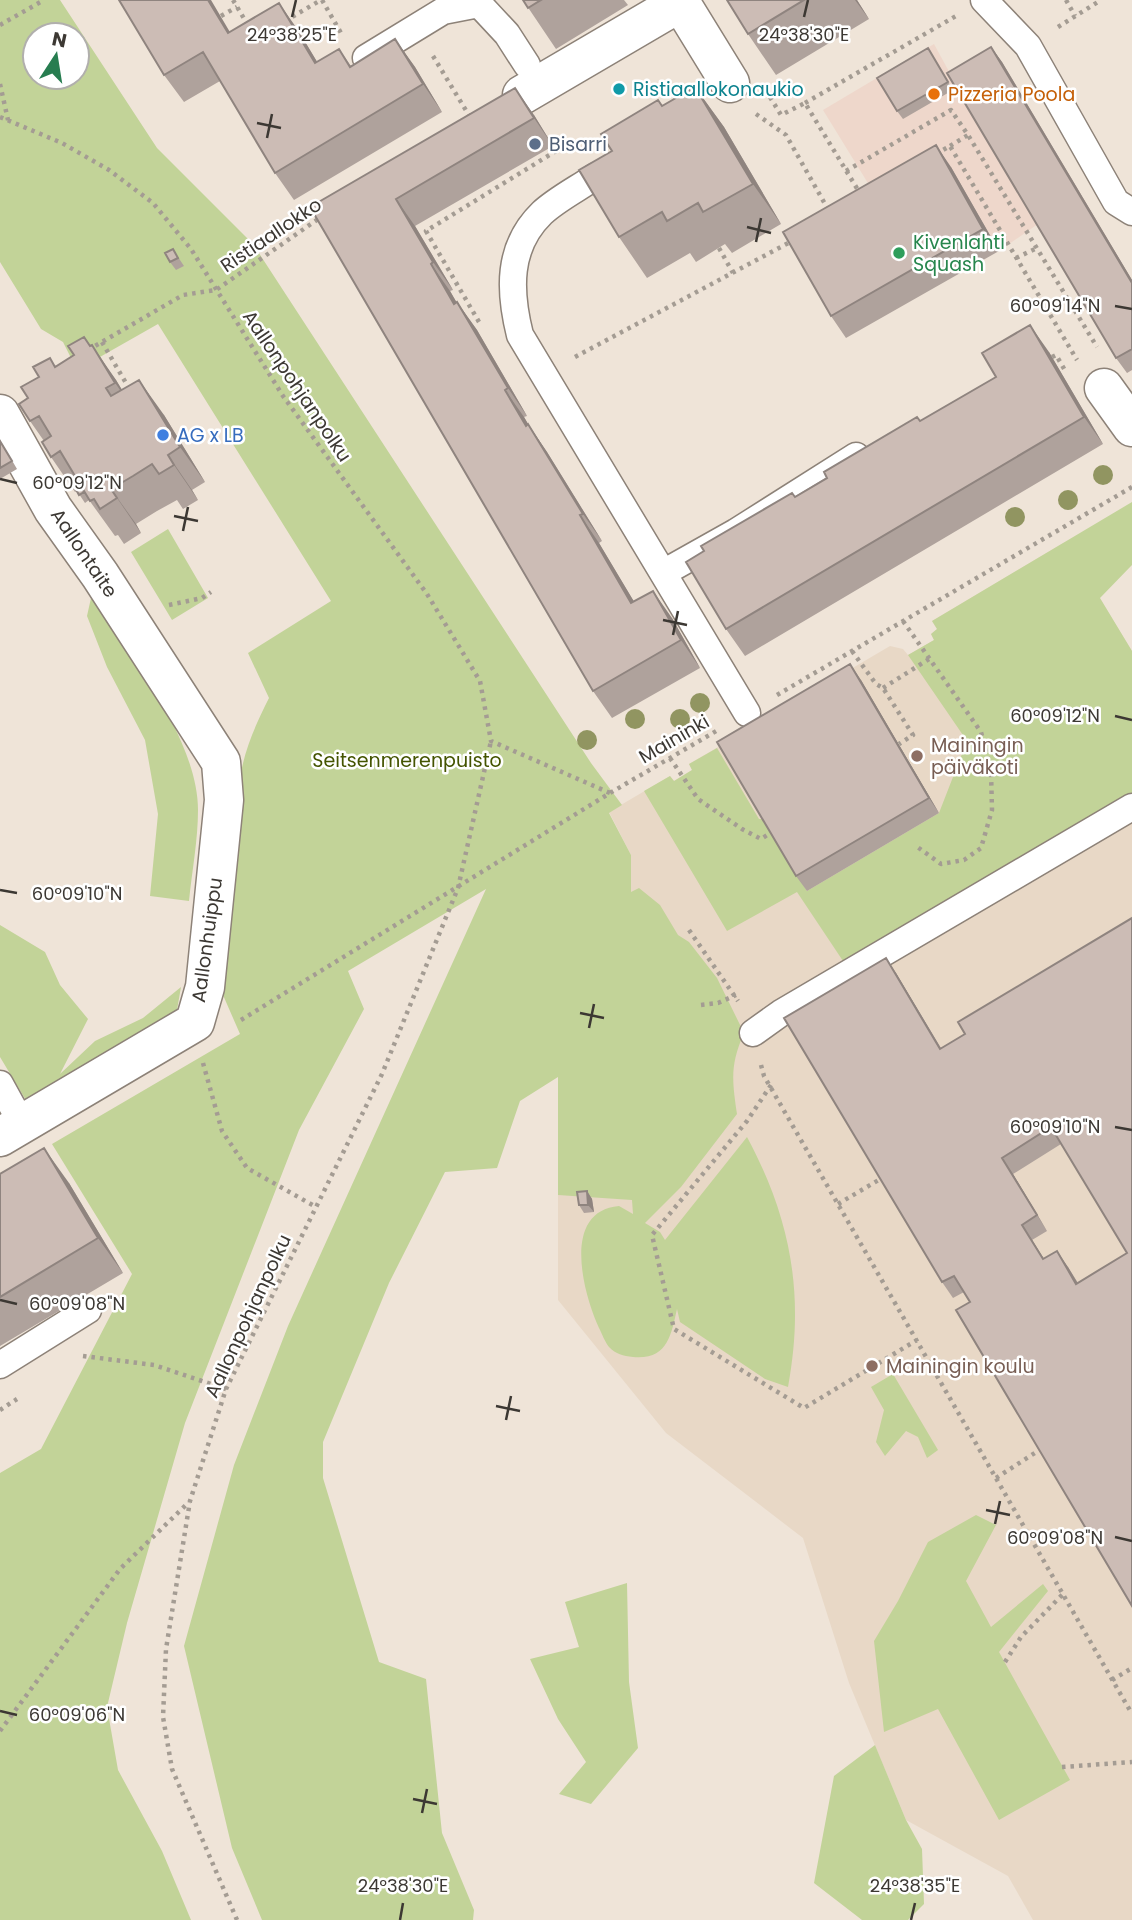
<svg xmlns="http://www.w3.org/2000/svg" width="1132" height="1920" font-family="Poppins,sans-serif">
  <style>
    .commercial { fill: #eed7cb }
    .built { fill: #e8d8c6 }
    .green { fill: #c2d398; fill-rule: evenodd }
    .lines { fill: none; stroke-linecap: round; stroke-linejoin: round }
    .lane-casing { stroke: #8d8278; stroke-width: 29 }
    .street-casing { stroke: #8d8278; stroke-width: 41 }
    .path { stroke: #a49c93; stroke-width: 4.5; stroke-dasharray: 3.5 5; stroke-linecap: butt }
    .lane { stroke: #fff; stroke-width: 26 }
    .street { stroke: #fff; stroke-width: 38 }
    .tree { fill: #919561 }
    .wall { fill: #afa29c; fill-rule: evenodd }
    .shaded-wall { fill: #8f847f }
    .building { fill: #ccbcb5; stroke: #8f847f; stroke-width: 2; fill-rule: evenodd }
    .ticks { fill: none; stroke: #3c3833; stroke-width: 2.5 }
    .culture-dot { fill: #0f9aa8; stroke: #fff; stroke-width: 2.5 }
    .food-dot { fill: #e8710a; stroke: #fff; stroke-width: 2.5 }
    .service-dot { fill: #5c6f8a; stroke: #fff; stroke-width: 2.5 }
    .leisure-dot { fill: #2e9e5b; stroke: #fff; stroke-width: 2.5 }
    .shop-dot { fill: #3f7fe0; stroke: #fff; stroke-width: 2.5 }
    .education-dot { fill: #8d6e63; stroke: #fff; stroke-width: 2.5 }
    .labels { text-anchor: middle; dominant-baseline: central; stroke-width: 5; stroke-linejoin: round; paint-order: stroke }
    .culture-label { font-size: 19px; fill: #0d838f; stroke: #fff; text-anchor: start }
    .food-label { font-size: 19px; fill: #c56008; stroke: #fff; text-anchor: start }
    .service-label { font-size: 19px; fill: #4e5e75; stroke: #fff; text-anchor: start }
    .street-label { font-size: 19px; fill: #3c3833; stroke: #fff }
    .leisure-label { font-size: 19px; fill: #27864d; stroke: #fff; text-anchor: start }
    .shop-label { font-size: 19px; fill: #366cbe; stroke: #fff; text-anchor: start }
    .education-label { font-size: 19px; fill: #785e54; stroke: #fff; text-anchor: start }
    .park-label { font-size: 19px; fill: #445400; stroke: #fff }
    .ticks-label { font-size: 18px; text-anchor: middle; fill: #3c3833; stroke: #fff; stroke-width: 5; stroke-linejoin: round; paint-order: stroke }
  </style>
  <rect width="100%" height="100%" fill="#efe4d8"/>
  <path class="commercial" d="M934 44 958 88 1002 62 1132 280V370L1127 373 1038 224 999 251 882 206 823 110Z"/>
  <path class="built" d="M1065 542 1132 651V1920H1033L1008 1876 906 1820 849 1683 803 1538 666 1433 558 1300V1044L631 855 609 812 670 776 674 781 692 770 689 764 890 646 903 649 908 655 934 640 931 634 937 629 932 621Z"/>
  <path class="green" d="M0 0H60L157 148 253 244 591 763 622 805 609 813 631 855V892L639 888 660 905 678 935 689 942 717 978 744 1033C730 1065 732 1080 737 1114L681 1187 645 1223 660 1232 665 1240 747 1137C791 1219 805 1295 788 1387L765 1379 680 1322 677 1309C671 1335 668 1360 633 1357 623 1356 616 1354 609 1347 605 1342 602 1334 599 1328 583 1293 561 1211 619 1206L633 1214 632 1200 558 1195V1077L520 1101 497 1168 445 1172 389 1283 323 1442V1478L379 1662 426 1679 442 1833 474 1910 473 1920H262L232 1848 184 1646 234 1465 288 1326 486 889 348 971 364 1009 299 1130 185 1423 127 1623 107 1707 118 1770 162 1851 191 1920H0V1473L41 1449 132 1274 52 1144 240 1034 223 995 237 797C242 756 251 734 269 698L248 653 331 601 158 324 77 370 63 342 41 329 0 262ZM35 35H77V77H35Z
    M1132 502V565L1100 598 1132 651V794L845 964 797 892 727 931 644 791 670 776 674 781 692 770 689 764 717 748 759 819H764L807 891 939 813 967 741 908 655 934 640 931 634 937 629 932 621Z
    M168 529 208 598 172 620 131 552Z
    M91 598 106 611C138 665 198 745 198 810 198 840 192 871 189 901L150 896 158 814 145 740 107 667 87 616Z
    M0 925 45 952 60 985 88 1019 60 1074 95 1041 143 1018 181 987 177 1010 138 1036 27 1102 0 1057Z
    M893 1374 938 1450 927 1458 918 1437 906 1431 885 1456 876 1442 884 1410 871 1387Z
    M976 1515 996 1525 966 1581 991 1627 1043 1584 1048 1591 999 1652 1070 1780 999 1820 938 1709 884 1732 874 1641 898 1601 928 1542Z
    M627 1583 629 1682 638 1748 591 1804 559 1794 586 1762 558 1719 530 1659 579 1647 565 1602Z
    M875 1745 906 1820 922 1849 924 1904 908 1920H862L814 1883 834 1776Z"/>
  <g class="lines">
    <g class="lane-casing">
      <path id="lane" d="M984 0 1028 46 1116 202 1132 212
        M366 58 443 11 479 4 507 34 527 65
        M596 176C579 188 557 199 542 213 507 247 509 291 520 335L747 713
        M663 573 736 532 856 456
        M753 1033 781 1013 1132 807
        M0 1084 22 1124
        M0 1365 88 1310"/>
    </g>
    <g class="street-casing">
      <path id="street" d="M679 0 730 83
        M522 95 679 3
        M1104 388 1132 427
        M0 414 53 509 100 575 221 762 224 800 205 987 195 1022 0 1137"/>
    </g>
    <path class="path" d="M233 0 249 27
      M322 0 341 33
      M1066 0 1075 16
      M221 16 237 7
      M285 21 321 0
      M0 25 44 0
      M1058 27 1101 0
      M433 56 470 117
      M0 84 8 120
      M770 97 781 115 805 103 861 195
      M805 103 956 16
      M756 114 786 135 829 211
      M0 117 62 143 109 170 153 203 191 249 283 396 427 594 480 681 491 741 610 793
      M950 146 968 135
      M936 154 950 146 1077 360
      M846 171 951 110 968 135 1097 347
      M719 248 733 273
      M1016 258 1037 248
      M479 322 426 231 556 151
      M102 342 130 390
      M88 350 183 295 216 290 321 217
      M575 357 792 241
      M1052 357 1056 355 1066 372
      M169 605 202 598 211 592
      M903 621 981 732 991 771 992 810 981 848 964 860 941 864 916 846
      M852 651 876 684 883 688 913 735 899 744
      M883 688 929 659
      M777 695 1132 487
      M670 758 698 799 742 829 761 839 772 832
      M689 930 738 1001
      M701 1005 718 1003 736 995
      M241 1020 610 793 718 730
      M203 1063 222 1131 247 1168 316 1207
      M761 1065 764 1076 1132 1714
      M771 1085 747 1121 652 1235 674 1329 804 1408 917 1340
      M838 1204 882 1178
      M83 1356 154 1365 226 1389
      M0 1410 17 1399
      M996 1478 1041 1449
      M1005 1662 1021 1637 1063 1594
      M1112 1680 1132 1668
      M0 1731 120 1569 189 1502
      M1062 1767 1132 1762
      M237 1920 172 1769 163 1717 166 1649 190 1501 226 1389 382 1074 458 888 491 741"/>
    <use href="#lane" class="lane"/>
    <use href="#street" class="street"/>
  </g>
  <g class="tree">
    <circle cx="1103" cy="475" r="10"/>
    <circle cx="1068" cy="500" r="10"/>
    <circle cx="1015" cy="517" r="10"/>
    <circle cx="700" cy="703" r="10"/>
    <circle cx="635" cy="719" r="10"/>
    <circle cx="680" cy="719" r="10"/>
    <circle cx="587" cy="740" r="10"/>
  </g>
  <path class="wall" d="M523 0H624L628 5 556 49Z
    M727 0H857L869 19 776 75 748 34Z
    M298 30 317 62 339 49 351 66 395 39 415 67 442 112 294 200 275 173 220 81 184 102 164 75 230 32Z
    M991 47 1002 62 1132 280V370L1127 373 1116 358Z
    M928 48 953 90 903 119 897 111Z
    M695 87 724 127 781 224 732 253 725 244 696 262 690 253 647 278 619 237 612 151 662 106Z
    M534 115 553 146 415 226 453 290 450 291 457 303V302L477 330 527 416 524 417 528 424 547 452 602 541 599 543 634 602 672 618 700 668 612 718 593 691 310 207Z
    M951 167 999 251 846 338 831 316Z
    M178 257 184 266 176 270 170 262Z
    M84 337 116 380 122 390 164 415 205 482 192 490 198 500 183 509 177 500 157 511 136 524 141 533 124 544 118 535 115 536 89 500 85 503 77 491 75 492 51 457 44 441 30 421 28 398 56 367 74 355Z
    M1049 352 1103 444 745 656 726 629 704 551 920 421Z
    M0 440 17 469 0 479Z
    M861 680 939 813 807 891 796 876Z
    M1132 918V1606L964 1292 953 1298 942 1282 896 973 941 1048 965 1034ZM1061 1144 1127 1253 1078 1283 1068 1267 1044 1259 1032 1240 1047 1231 1013 1174Z
    M0 1174 69 1183 123 1273 0 1346Z
    M587 1191 592 1199 594 1212 584 1213 579 1205Z"/>
  <path class="shaded-wall" d="M208 0H211L247 61 228 33Z
    M855 0H857L869 19Z
    M279 3 298 30 334 90 315 63Z
    M395 39 415 67 442 112 423 84Z
    M991 47 1002 62 1132 280V283Z
    M695 87 724 127 781 224 753 184Z
    M515 88 534 115 553 146 534 118Z
    M936 145 951 167 999 251 983 229Z
    M396 199 415 226 453 290 433 262Z
    M431 264 450 291 473 331 454 304Z
    M457 302 477 330 527 416 508 388Z
    M1030 325 1049 352 1103 444 1084 417Z
    M84 337 104 365 92 345 116 380 139 418Z
    M139 380 164 415 205 482 180 447Z
    M505 390 524 417 545 453 526 426Z
    M528 424 547 452 602 541 583 514Z
    M168 455 192 490 198 500 174 465Z
    M111 489 136 524 141 533 117 498Z
    M580 515 599 543 651 630 631 603Z
    M653 591 672 618 700 668 681 640Z
    M850 664 861 680 939 813 929 798Z
    M886 958 896 973 950 1064 940 1049Z
    M44 1148 69 1183 123 1273 98 1238Z
    M1002 1158 1013 1174 1047 1231 1037 1215Z
    M587 1191 592 1199 594 1212 588 1205Z
    M1022 1225 1032 1240 1054 1275 1043 1259Z
    M1057 1251 1068 1267 1087 1299 1076 1284Z"/>
  <path class="building" d="M119 0H208L228 33 279 3 315 63 339 49 350 67 395 39 423 84 275 173 203 52 164 75Z
    M523 0H541L528 8Z
    M727 0H804L748 34Z
    M991 47 1132 283V349L1116 358 947 73Z
    M928 48 948 82 897 111 877 78Z
    M695 87 753 184 703 212 698 203 667 221 662 212 619 237 579 170 612 151 601 134 658 100 662 106Z
    M515 88 534 118 396 199 433 262 431 264 454 304 457 302 508 388 505 390 526 426 528 424 583 514 580 515 631 603 653 591 681 640 593 691 310 207Z
    M936 145 983 229 831 316 783 232Z
    M173 249 178 258 170 262 165 253Z
    M1030 325 1084 417 726 629 686 562 704 551 701 546 792 493 795 497 827 478 824 472 917 417 920 421 996 377 982 353Z
    M84 337 90 346 92 345 115 383 106 388 111 396 139 380 180 447 168 455 174 465 159 474 152 464 133 476 111 489 117 498 100 509 94 499 90 501 60 451 51 457 42 442 51 436 39 416 30 421 19 404 28 398 21 387 39 377 33 367 50 358 55 367 74 355 68 346Z
    M0 441 12 461 0 468Z
    M77 480 84 492 79 495 72 482Z
    M850 664 929 798 796 876 717 742Z
    M1132 918V1606L956 1310 970 1302 954 1276 942 1282 784 1018 886 958 940 1049 965 1034 958 1022ZM1051 1127 1127 1253 1076 1284 1057 1251 1043 1259 1022 1225 1037 1215 1002 1158Z
    M44 1148 98 1238 0 1297V1174Z
    M587 1191 588 1205H579L577 1192Z"/>
  <path class="ticks" d="M292 17 296 0M804 17 808 0M257 123 281 128M267 138 272 114M747 227 771 233M756 242 761 218M1115 306 1132 309M0 479 17 483M174 516 198 521M183 531 188 507M663 620 687 625M673 635 678 611M1115 716 1132 720M0 890 17 893M580 1013 604 1018M589 1028 594 1004M1115 1127 1132 1130M0 1300 17 1304M496 1406 520 1411M506 1420 511 1396M986 1510 1010 1515M995 1524 1000 1501M1115 1537 1132 1541M0 1711 17 1715M413 1799 437 1804M422 1813 427 1789M400 1920 403 1903M911 1920 915 1903"/>
  <circle class="culture-dot" cx="619" cy="89" r="7"/>
  <circle class="food-dot" cx="934" cy="94" r="7"/>
  <circle class="service-dot" cx="535" cy="144" r="7"/>
  <circle class="leisure-dot" cx="899" cy="253" r="7"/>
  <circle class="shop-dot" cx="163" cy="435" r="7"/>
  <g class="education-dot">
    <circle cx="917" cy="756" r="7"/>
    <circle cx="872" cy="1366" r="7"/>
  </g>
  <g class="labels">
    <g class="culture-label">
      <text x="633" y="89">Ristiaallokonaukio</text>
    </g>
    <g class="food-label">
      <text x="948" y="94">Pizzeria Poola</text>
    </g>
    <g class="service-label">
      <text x="549" y="144">Bisarri</text>
    </g>
    <g class="street-label">
      <text transform="translate(271 235) rotate(-34)">Ristiaallokko</text>
      <text transform="translate(297 386) rotate(56)">Aallonpohjanpolku</text>
      <text transform="translate(84 553) rotate(56)">Aallontaite</text>
      <text transform="translate(674 739) rotate(-30)">Maininki</text>
      <text transform="translate(207 940) rotate(-82)">Aallonhuippu</text>
      <text transform="translate(248 1316) rotate(-65)">Aallonpohjanpolku</text>
    </g>
    <g class="leisure-label">
      <text x="913" y="242">Kivenlahti<tspan x="913" dy="22">Squash</tspan></text>
    </g>
    <g class="shop-label">
      <text x="177" y="435">AG x LB</text>
    </g>
    <g class="education-label">
      <text x="931" y="745">Mainingin<tspan x="931" dy="22">päiväkoti</tspan></text>
      <text x="886" y="1366">Mainingin koulu</text>
    </g>
    <g class="park-label">
      <text x="407" y="760">Seitsenmerenpuisto</text>
    </g>
  </g>
  <g class="ticks-label">
    <text x="292" y="41">24°38'25"E</text>
    <text x="804" y="41">24°38'30"E</text>
    <text x="1055" y="312">60°09'14"N</text>
    <text x="77" y="489">60°09'12"N</text>
    <text x="1055" y="722">60°09'12"N</text>
    <text x="77" y="900">60°09'10"N</text>
    <text x="1055" y="1133">60°09'10"N</text>
    <text x="77" y="1310">60°09'08"N</text>
    <text x="1055" y="1544">60°09'08"N</text>
    <text x="77" y="1721">60°09'06"N</text>
    <text x="403" y="1892">24°38'30"E</text>
    <text x="915" y="1892">24°38'35"E</text>
  </g>
  <g transform="translate(56 56) rotate(12)"><circle r="33" fill="#ffffff" stroke="#b1afad" stroke-width="2"/>
  <path d="M0-5L12 26L0 18L-12 26Z" fill="#277d50"/>
  <text y="-10" font-size="19" font-weight="bold" text-anchor="middle" fill="#3c3833">N</text>
  </g>
</svg>
